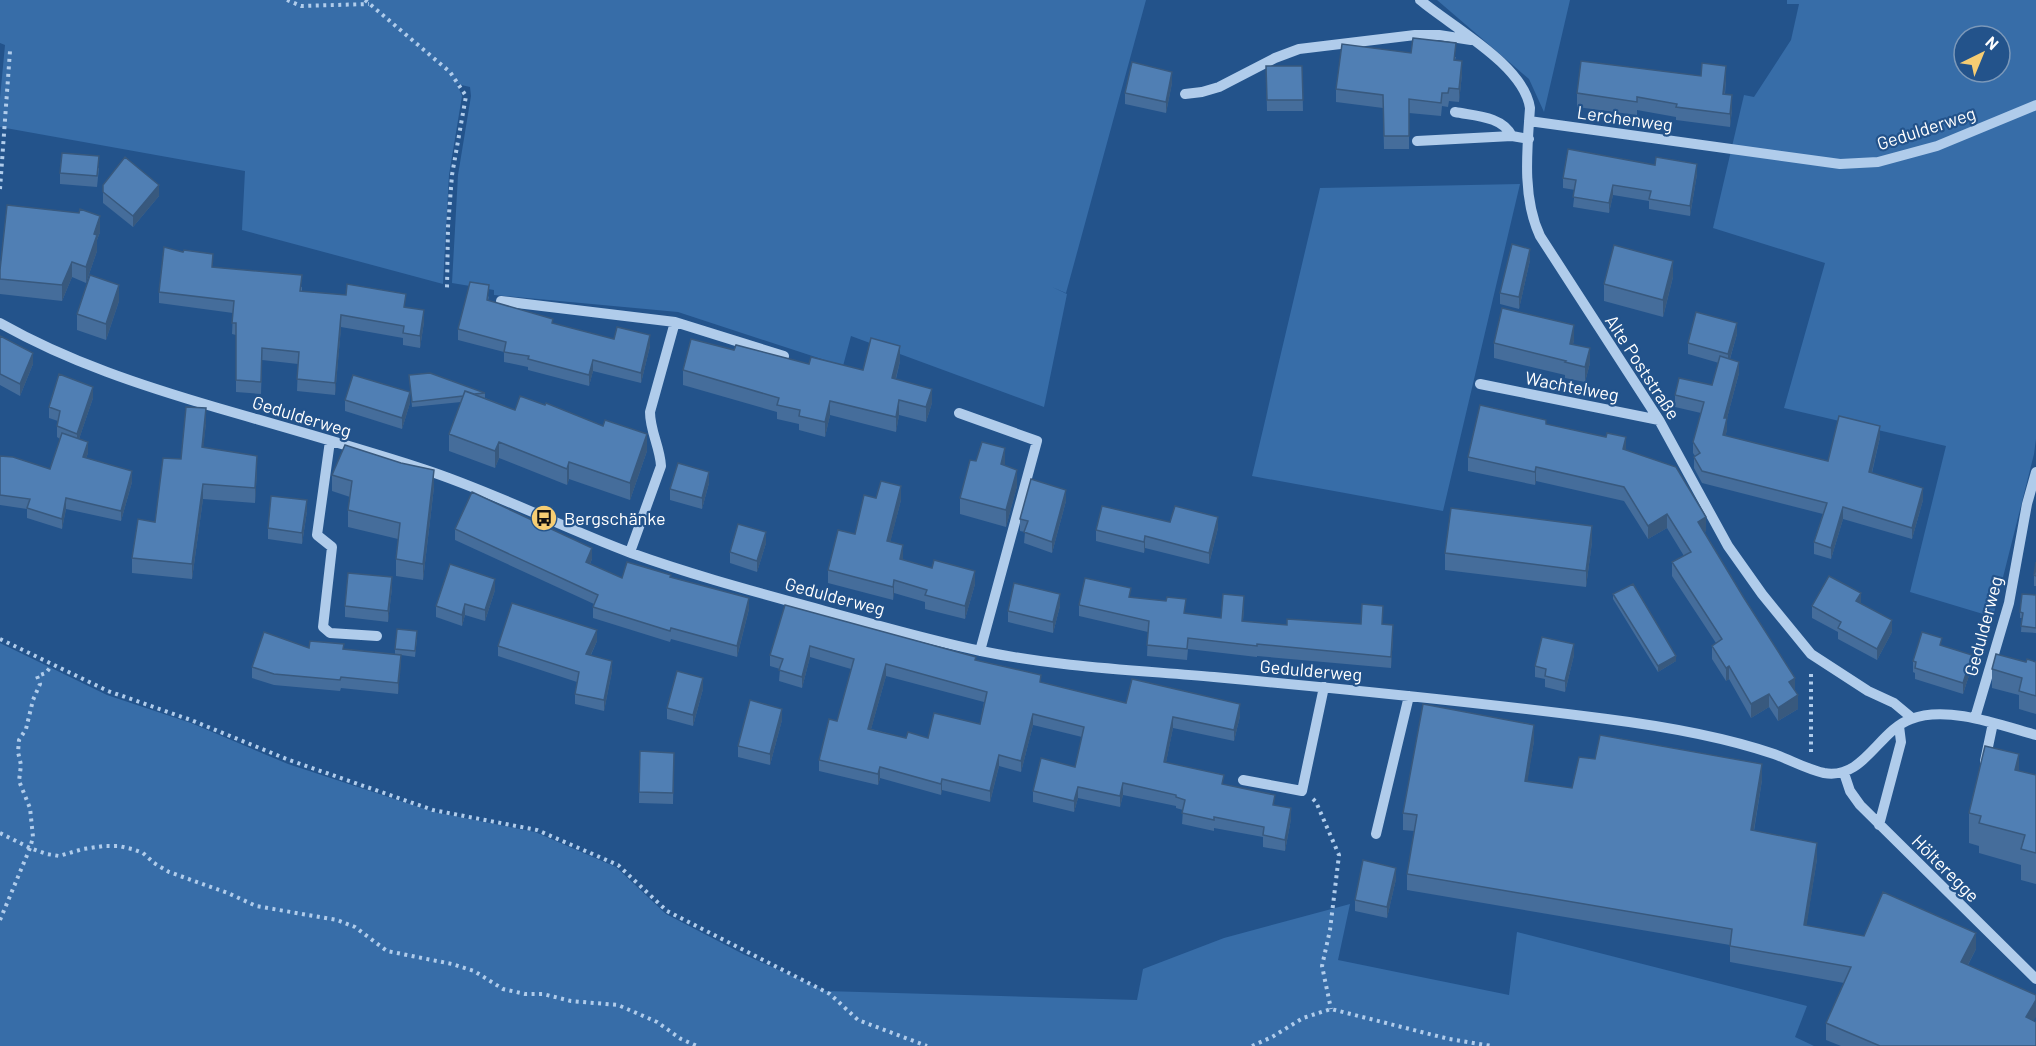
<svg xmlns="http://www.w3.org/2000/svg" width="2036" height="1046" font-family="Barlow,sans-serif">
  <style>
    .green { fill: #376da8; fill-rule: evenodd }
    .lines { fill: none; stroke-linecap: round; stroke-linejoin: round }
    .path { stroke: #b0cceb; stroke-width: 4; stroke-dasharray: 3 4.5; stroke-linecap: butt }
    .minor { stroke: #b0cceb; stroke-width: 10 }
    .wall { fill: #456d9b; fill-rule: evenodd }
    .shaded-wall { fill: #38597e }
    .building { fill: #507fb4; stroke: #38597e; stroke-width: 1.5; fill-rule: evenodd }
    .labels { text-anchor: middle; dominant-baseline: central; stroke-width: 4.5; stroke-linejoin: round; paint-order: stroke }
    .street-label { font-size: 18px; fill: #fff; stroke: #23538b }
    .poi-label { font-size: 18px; fill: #fff; stroke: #23538b; text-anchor: start }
  </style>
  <rect width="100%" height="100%" fill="#23538b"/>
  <path class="green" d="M0 0H1146L1066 293 1052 287 1067 294 1044 407 851 336 843 366 678 312 494 295V290L452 283 458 175 471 96 470 87 457 84 462 96 449 175 443 284 242 230 245 171 0 127V98L5 45 0 43Z
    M1437 0H1570L1544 112 1529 79Z
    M1787 0H2036V439L2034 454 1993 617 1910 592 1946 446 1784 408 1825 263 1713 228 1744 95 1754 97 1791 40 1799 4H1787ZM1964 36H2000V72H1964Z
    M1520 184 1443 511 1252 476 1320 188Z
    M0 643 107 695 191 723 288 764 434 812 535 832 616 867 666 914 743 954 825 991 1137 1000 1143 969 1224 938 1350 904 1338 960 1509 995 1517 932 1807 1006 1795 1037 1814 1046H0Z"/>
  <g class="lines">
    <path class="path" d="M287 0 301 6 369 4
      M365 0 450 72 466 96 452 175 448 227 447 288
      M0 189 10 51
      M0 639 108 691 191 720 289 760 433 810 537 830 618 865 667 911 830 994 858 1020 927 1046
      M1811 674V753
      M1313 799 1316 802 1339 855 1330 930 1322 966 1331 1009
      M0 833 30 848 47 854 59 856 83 849 104 846H119L132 849 143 853 154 863 169 872 228 893 256 906 337 920 355 927 387 951 452 964 474 971 503 989 525 994H543L571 1001 618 1005 657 1022 681 1039 697 1046
      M0 920 30 848 33 837 30 808 19 781 21 765 18 752 19 740 26 729 33 700 40 684 37 676 46 673 52 665
      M1252 1046 1272 1037 1303 1018 1331 1009 1449 1039 1492 1046"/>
    <path class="minor" d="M1420 0C1452 27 1524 65 1530 108 1527 150 1522 198 1540 236L1659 420 1728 546 1762 594 1811 654 1868 691 1894 703 1912 718
      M1185 94 1202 92 1219 87 1275 58 1299 49 1415 35H1439L1471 40
      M1455 112C1475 116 1502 116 1512 136
      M1529 121 1840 164 1878 162 1937 146 2036 105
      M1417 141 1512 136 1529 139
      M501 301 675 322 784 356
      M0 323C69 362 143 386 218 408 287 428 355 447 423 469 494 492 561 527 631 553 695 576 760 593 825 611 877 625 928 640 981 651 1058 667 1135 670 1214 677 1345 689 1476 702 1607 719 1662 726 1721 736 1774 754 1791 760 1806 769 1824 773 1864 780 1878 731 1911 719 1947 705 2000 725 2036 735
      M1480 384 1659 420
      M959 413 1037 441 980 651
      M330 441 317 535 332 547 323 627 330 633 377 636
      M630 552 661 466C660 447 650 431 650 412L675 322
      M1975 718 2009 603 2027 504 2036 472
      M1985 761 1993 723
      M1844 773 1850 791 1860 805 2036 979
      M1243 780 1302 791 1324 687
      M1879 825 1901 742 1899 726
      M1376 834 1409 696"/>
  </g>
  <path class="wall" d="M1411 53 1456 57 1455 60 1462 74 1459 102 1449 101 1448 107 1442 106 1441 116 1409 113V149H1384L1383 108 1336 102V89Z
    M1266 66H1302L1303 111H1267Z
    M1726 80 1725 94 1732 109 1730 127 1676 120V117L1637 110V115L1577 107V93Z
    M1172 83 1166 113 1125 104V93Z
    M99 168 97 187 60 184V173Z
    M1697 174 1690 216 1649 209V201L1613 195 1609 213 1573 207 1575 190 1563 188V178Z
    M103 185 159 196 133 227 103 203Z
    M100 232 97 240V251L86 283 72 277 62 301 0 294V270Z
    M1530 260 1519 309 1500 304V293Z
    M213 267 302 287V291L406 307 424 322 420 348 403 345V338L341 327 335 395 297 391 298 364 262 360 261 394 236 392V335L232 334 233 313 159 303V292Z
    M1673 277 1663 317 1604 301V284Z
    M489 296 488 301 553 324 614 339 650 346 641 383 593 371 589 386 528 370V367L504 362V352L458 340V329Z
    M119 301 106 340 77 330V314Z
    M1737 334 1730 359 1739 373 1727 418V430L1725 436 1828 461 1880 437 1872 473 1923 500 1912 539 1843 519 1831 559 1814 554V542L1823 514 1702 483 1694 468V457L1695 456 1693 453V442L1701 413 1675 407V395L1712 385 1719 363 1688 354V343Z
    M0 336 33 364 20 396 0 385Z
    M1574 340 1573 344 1590 363 1585 382 1565 378V375L1494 358V343Z
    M734 350 809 364 863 370 900 361 896 379 932 403 926 422 899 415 896 432 830 415 825 437 799 430V424L777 419V412L683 385V370Z
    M409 375 485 393V398L515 410 647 451 630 500 569 479 567 485 499 458 495 468 449 451V434L461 402 412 407Z
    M93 398 79 439 88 453 86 458 132 482 121 521 66 509 62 529 27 518V509L0 505V456L50 469 60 439 57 437V426L58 421 49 418V407Z
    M345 400 410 403 402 429 345 411Z
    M206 423 203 447 257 471 255 503 203 499 192 579 132 573V558L155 522 181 459Z
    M1546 424 1626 450 1706 531 1704 532 1795 691 1798 709 1778 721 1769 707 1751 718 1729 679 1726 681 1712 659V646L1716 643 1672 576V562L1684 556 1667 528 1648 539 1624 501 1536 481 1535 485 1468 471V457Z
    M976 461 1005 465 1017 486 1006 527 960 514V498Z
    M401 463 434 487 423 580 396 576V559L398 539 348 527V510L350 497 332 491V475Z
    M709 483 702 509 670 500V489Z
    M876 498 901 500 890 542 903 560 975 584 965 619 925 609V602L894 593 893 600 828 583V570L855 534Z
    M1066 501 1052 553 1024 543 1025 532 1020 531V519Z
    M307 511 302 544 268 539V528Z
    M1170 522 1218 528 1209 564 1145 548 1144 553 1096 541V530Z
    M455 529 592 559 590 564 622 578 671 577 749 609 737 657 671 639 670 642 593 618V607L594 604 455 540Z
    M1592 542 1586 587 1445 570V553Z
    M766 543 757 572 730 563V552Z
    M2036 562V586H2034V575Z
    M392 588 388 622 345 617V606Z
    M495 590 485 621 465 615 462 626 436 617V606Z
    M1613 594 1676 661 1658 672 1613 599Z
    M2036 595V633L2021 632 2022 618H2020V612Z
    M1131 597 1185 613 1221 618 1244 607 1243 621 1287 625 1383 624 1393 636 1391 668 1257 656V657L1188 649 1187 660 1147 656 1148 632 1079 616V605Z
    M1861 604 1892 632 1877 660 1838 639V632L1812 618V606Z
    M785 605 976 660 1041 682 1126 703 1240 716 1234 741 1173 728 1166 762 1275 805 1291 819 1285 851 1263 847V837L1214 828V831L1182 824 1183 810 1176 808V806L1123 795 1120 807 1078 798 1074 812 1033 802V791L1075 767 1082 737 1033 725 1021 772 999 766 990 802 942 790 941 795 880 778 878 785 819 771V760L837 721 851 669 810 657 802 688 779 681 780 669 770 666V655ZM886 676 984 702 980 724 928 738H906L871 729Z
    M1060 606 1053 633 1008 622V611Z
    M417 637 415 657 401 655 398 694 341 688 340 691 274 685 252 678V667L309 648 344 649 395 654V649Z
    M597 641 591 655 612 671 604 711 575 704V694L577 682 498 656V646Z
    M1942 646 1972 666 1963 694 1915 679V673L1913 672V661Z
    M1574 655 1565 692 1545 687V679L1535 677V666Z
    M2026 662H2036V714L2019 709V695L1992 688V669Z
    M703 689 693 726 667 719V708Z
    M782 720 770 765 738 757V746Z
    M1534 741 1527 781 1572 788 1762 780 1754 831 1817 859 1806 926 1864 936 1976 949 1968 965 2034 1021 2036 1046H1841L1826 1040V1023L1844 983 1730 962V945L1407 890V874L1414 831 1403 830V813Z
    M640 751 674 753 673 804 639 803Z
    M2019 771 2036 775V884L2021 880V865L1979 853V846L1969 843V813Z
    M1396 879 1387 918 1355 911V900Z"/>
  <path class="shaded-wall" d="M1462 61V74L1459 102V89Z
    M1726 66V80L1723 107V94Z
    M1172 72V83L1166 113V102Z
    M1732 95V109L1730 127V114Z
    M1697 164V174L1690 216V206Z
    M159 185V196L133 227V216Z
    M1613 185V195L1609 213V203Z
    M100 216V232L97 240V251L86 283V267L94 234Z
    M1530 249V260L1519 309V297Z
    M1673 261V277L1663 317V300Z
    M72 262V277L62 301V285Z
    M119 285V301L106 340V324Z
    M424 310V322L420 348V336Z
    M341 315V327L335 395V383Z
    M1737 323V334L1728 365V354Z
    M1574 325V340L1570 359V344Z
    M650 335V346L641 383V373Z
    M900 346V361L892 393V378Z
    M1590 348V363L1585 382V367Z
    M33 353V364L20 396V384Z
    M593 360V371L589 386V375Z
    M1739 362V373L1726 422 1727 418V430L1723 446 1724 418Z
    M93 387V398L77 445V434Z
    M932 389V403L926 422V407Z
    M410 392V403L402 429V418Z
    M899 400V415L896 432V417Z
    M830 401V415L825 437V422Z
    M206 408V423L202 462V447Z
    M1880 426V437L1869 484V472Z
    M647 434V451L630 500V483Z
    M1626 437V451L1623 449Z
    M88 442V453L83 467V457Z
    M499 442V458L495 468V451Z
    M1005 448V465L1001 480V464Z
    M257 456V471L255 503V488Z
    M569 462V479L567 485V469Z
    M1536 467V481L1535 485V472Z
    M434 470V487L423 580V564Z
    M1017 470V486L1006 527V510Z
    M132 471V482L121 521V511Z
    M709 472V483L702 509V498Z
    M203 484V499L192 579V564Z
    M901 486V500L887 555V541Z
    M1923 488V500L1912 539V528Z
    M1066 490V501L1052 553V542Z
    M66 498V509L62 529V519Z
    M307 500V511L302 544V533Z
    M1843 507V519L1831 559V548Z
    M1667 514V528L1648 539V526Z
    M1218 517V528L1209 564V553Z
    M1706 517V531L1698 536V522Z
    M1592 526V542L1586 587V571Z
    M766 532V543L757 572V561Z
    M1145 536V548L1144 553V542Z
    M903 545V559L900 572V559Z
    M592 548V559L586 573V562Z
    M975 571V584L965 619V606Z
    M392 577V588L388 622V611Z
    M495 579V590L485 621V610Z
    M894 580V593L893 600V587Z
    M1861 593V605L1856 601Z
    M1060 594V606L1053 633V622Z
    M1244 596V607L1242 632V621Z
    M749 598V609L737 657V646Z
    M465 604V615L462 626V615Z
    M1892 620V632L1877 660V649Z
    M1393 625V636L1391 668V657Z
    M597 630V641L586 665V654Z
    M1574 644V655L1565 692V681Z
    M810 646V657L802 688V677Z
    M401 655V666L398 694V683Z
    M1972 655V666L1963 694V683Z
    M1676 656V661L1658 672V666Z
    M612 661V671L604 711V700Z
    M886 664V676L868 740V729Z
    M1729 666V679L1726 681V668Z
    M703 678V689L693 726V715Z
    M1795 678V691L1789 682Z
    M1769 694V707L1751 718V704Z
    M1798 695V709L1778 721V708Z
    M1240 704V716L1234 741V730Z
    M782 709V720L770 765V754Z
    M1033 714V725L1021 772V761Z
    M1173 717V728L1164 773V762Z
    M1534 725V741L1525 797V781Z
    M2019 754V785L2015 770Z
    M999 755V766L990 802V791Z
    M1762 764V780L1751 847V830Z
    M880 767V778L878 785V774Z
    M942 779V790L941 795V784Z
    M1123 783V795L1120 807V796Z
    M1078 787V798L1074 812V801Z
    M1291 808V819L1285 851V840Z
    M1817 843V859L1804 942V925Z
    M1396 868V879L1387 918V907Z
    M1976 933V949L1961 978V962Z
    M2036 1000V1017L2026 1034V1017Z"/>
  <path class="building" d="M1413 38 1456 43 1454 60 1462 61 1459 89 1449 88 1448 93H1442L1441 103 1409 99V136H1384L1383 95 1336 89 1342 44 1411 53Z
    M1581 61 1701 76 1702 63 1726 66 1723 94 1732 95 1730 114 1676 107 1677 104 1637 97V102L1577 93Z
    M1132 62 1172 72 1166 102 1125 93Z
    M1266 66H1302L1303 100H1267Z
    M1568 149 1655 165 1656 157 1697 164 1690 206 1649 199 1651 191 1613 185 1609 203 1573 197 1576 180 1563 178Z
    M62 153 99 156 97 176 60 173Z
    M125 157 159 185 133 216 103 192V185Z
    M7 205 79 213 80 209 100 216 94 234 97 235 86 267 72 262 62 285 0 279V270Z
    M1512 244 1530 249 1519 297 1500 293Z
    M1614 245 1673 261 1663 300 1604 284Z
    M164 247 183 252 184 250 213 254 212 267 302 275 300 291 346 295 347 284 406 294 404 307 424 310 420 336 403 333 404 326 341 315 335 383 297 379 299 352 262 348 261 382 236 380V323H232L234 301 159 292Z
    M90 275 119 285 106 324 77 314Z
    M470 282 489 285 487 300 553 319 552 323 614 339 617 327 650 335 641 373 593 360 589 375 528 359 529 356 504 352 506 342 458 329Z
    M1502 308 1574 325 1570 344 1590 348 1585 367 1565 362 1566 361 1494 343Z
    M1696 312 1737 323 1728 354 1688 343Z
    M0 336 33 353 20 384 0 374Z
    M871 338 900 346 892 378 932 389 926 407 899 400 896 417 830 401 825 422 799 416 800 410 777 405 779 398 683 370 691 339 734 350 736 345 809 364 811 357 863 370Z
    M1720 356 1739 362 1724 418H1727L1723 435 1828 461 1839 416 1880 426 1869 472 1923 488 1912 528 1843 507 1831 548 1814 542 1827 503 1702 471 1694 457 1700 453 1693 442 1704 402 1675 395 1679 378 1712 385Z
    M430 373 485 393 474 394 465 391 463 396 412 402 409 375Z
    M59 374 93 387 77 434 57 426 60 411 49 407Z
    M353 375 410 392 402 418 345 400Z
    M465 391 515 410 520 396 545 405 546 403 603 426 605 420 647 434 630 483 569 462 567 469 499 442 495 451 449 434Z
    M1480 405 1546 420V424L1606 437 1607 433 1626 437 1623 449 1676 467 1706 517 1698 522 1744 598 1795 678 1789 682 1798 695 1778 708 1769 694 1751 704 1729 666 1726 668 1712 646 1722 639 1672 562 1691 552 1667 514 1648 526 1624 487 1536 467 1535 472 1468 457Z
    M186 407 206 408 202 447 257 456 255 488 203 484 192 564 132 558 138 519 155 522 163 458 181 459Z
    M62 433 88 442 83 457 132 471 121 511 66 498 62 519 27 508 30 499 0 495V456L13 457 50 469Z
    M982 442 1005 448 1001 464 1017 470 1006 510 960 498 970 460 976 461Z
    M345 445 401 463 434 470 423 564 396 559 400 523 348 510 352 481 332 475Z
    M678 463 709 472 702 498 670 489Z
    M1031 479 1066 490 1052 542 1024 532 1028 521 1020 519Z
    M881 481 901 486 887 541 903 545 900 559 932 568 934 560 975 571 965 606 925 595 927 590 894 580 893 587 828 570 838 530 855 534 864 495 876 498Z
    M472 492 592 548 586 562 622 578 627 562 671 575 670 577 749 598 737 646 671 628 670 631 593 607 598 595 455 529Z
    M271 496 307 500 302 533 268 528Z
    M1102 506 1170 522 1175 506 1218 517 1209 553 1145 536 1144 542 1096 530Z
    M1451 508 1592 526 1586 571 1445 553Z
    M738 524 766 532 757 561 730 552Z
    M2036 562V576L2034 575Z
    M450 564 495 579 485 610 465 604 462 615 436 606Z
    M348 573 392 577 388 611 345 606Z
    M1829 576 1861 593 1856 601 1892 620 1877 649 1838 628 1841 622 1812 606Z
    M1085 578 1131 588 1129 597 1166 601 1167 597 1186 599 1184 613 1221 618 1223 594 1244 596 1242 621 1287 625V619L1361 624 1362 604 1383 606 1382 624 1393 625 1391 657 1257 644V646L1188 638 1187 649 1147 645 1149 621 1079 605Z
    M1014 583 1060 594 1053 622 1008 611Z
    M1633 584 1676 656 1658 666 1613 594Z
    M2022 594 2036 595V628L2021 626 2023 613 2020 612Z
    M512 603 597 630 586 654 612 661 604 700 575 694 579 672 498 646Z
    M785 605 976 657 975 660 1041 675 1040 682 1126 703 1132 679 1240 704 1234 730 1173 717 1164 762 1224 775 1222 784 1275 795 1273 805 1291 808 1285 840 1263 835 1264 827 1214 817V820L1182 813 1185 800 1176 797V795L1123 783 1120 796 1078 787 1074 801 1033 791 1041 758 1075 767 1084 727 1033 714 1021 761 999 755 990 791 942 779 941 784 880 767 878 774 819 760 829 719 837 721 854 659 810 646 802 677 779 670 783 659 770 655ZM886 664 987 692 980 724 934 713 928 738 908 732 906 738 868 729Z
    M397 629 417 631 415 651 395 649Z
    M264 632 309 648 310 641 344 644 343 649 401 655 398 683 341 677 340 680 274 674 252 667Z
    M1922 632 1942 638 1940 645 1972 655 1963 683 1915 668 1916 662 1913 661Z
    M1542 637 1574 644 1565 681 1545 676 1546 669 1535 666Z
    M1996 654 2026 662 2027 659 2036 662V696L2019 691 2022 678 1992 669Z
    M677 671 703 678 693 715 667 708Z
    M750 700 782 709 770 754 738 746Z
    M1423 704 1534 725 1525 781 1572 788 1579 757 1595 759 1600 735 1762 764 1751 830 1817 843 1804 925 1864 936 1883 892 1976 933 1961 962 2036 995V1000L2026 1017 2036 1022V1046H1880L1826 1023 1851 967 1730 946 1732 929 1407 874 1417 815 1403 813Z
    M1985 746 2019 754 2015 770 2036 775V853L2021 849 2025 835 1979 823 1981 816 1969 813Z
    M640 751 674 753 673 793 639 792Z
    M1363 860 1396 868 1387 907 1355 900Z"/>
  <defs>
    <g id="bus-disc" transform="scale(1.35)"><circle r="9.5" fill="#f6cd73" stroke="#23538b"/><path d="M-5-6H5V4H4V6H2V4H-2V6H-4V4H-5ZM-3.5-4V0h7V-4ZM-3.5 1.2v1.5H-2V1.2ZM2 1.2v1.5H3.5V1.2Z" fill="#111"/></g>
  </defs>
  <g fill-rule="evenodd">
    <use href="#bus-disc" x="544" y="518"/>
  </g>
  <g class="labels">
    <g class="street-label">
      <text transform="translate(1625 118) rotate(8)">Lerchenweg</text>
      <text transform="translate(1926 128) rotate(-18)">Gedulderweg</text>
      <text transform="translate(1643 367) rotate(57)">Alte Poststraße</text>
      <text transform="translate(1572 386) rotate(11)">Wachtelweg</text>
      <text transform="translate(302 416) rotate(17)">Gedulderweg</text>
      <text transform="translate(835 596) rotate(15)">Gedulderweg</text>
      <text transform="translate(1983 626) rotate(-75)">Gedulderweg</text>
      <text transform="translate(1311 670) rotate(5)">Gedulderweg</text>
      <text transform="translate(1946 868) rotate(45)">Hölteregge</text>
    </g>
    <g class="poi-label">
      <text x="564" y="518">Bergschänke</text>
    </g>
  </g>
  <g transform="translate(1982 54) rotate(43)"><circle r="28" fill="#23538b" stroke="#7b98b9" stroke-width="1.5"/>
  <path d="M0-4.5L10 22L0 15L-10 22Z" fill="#f6cd73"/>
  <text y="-9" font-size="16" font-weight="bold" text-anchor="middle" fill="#ffffff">N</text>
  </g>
</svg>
